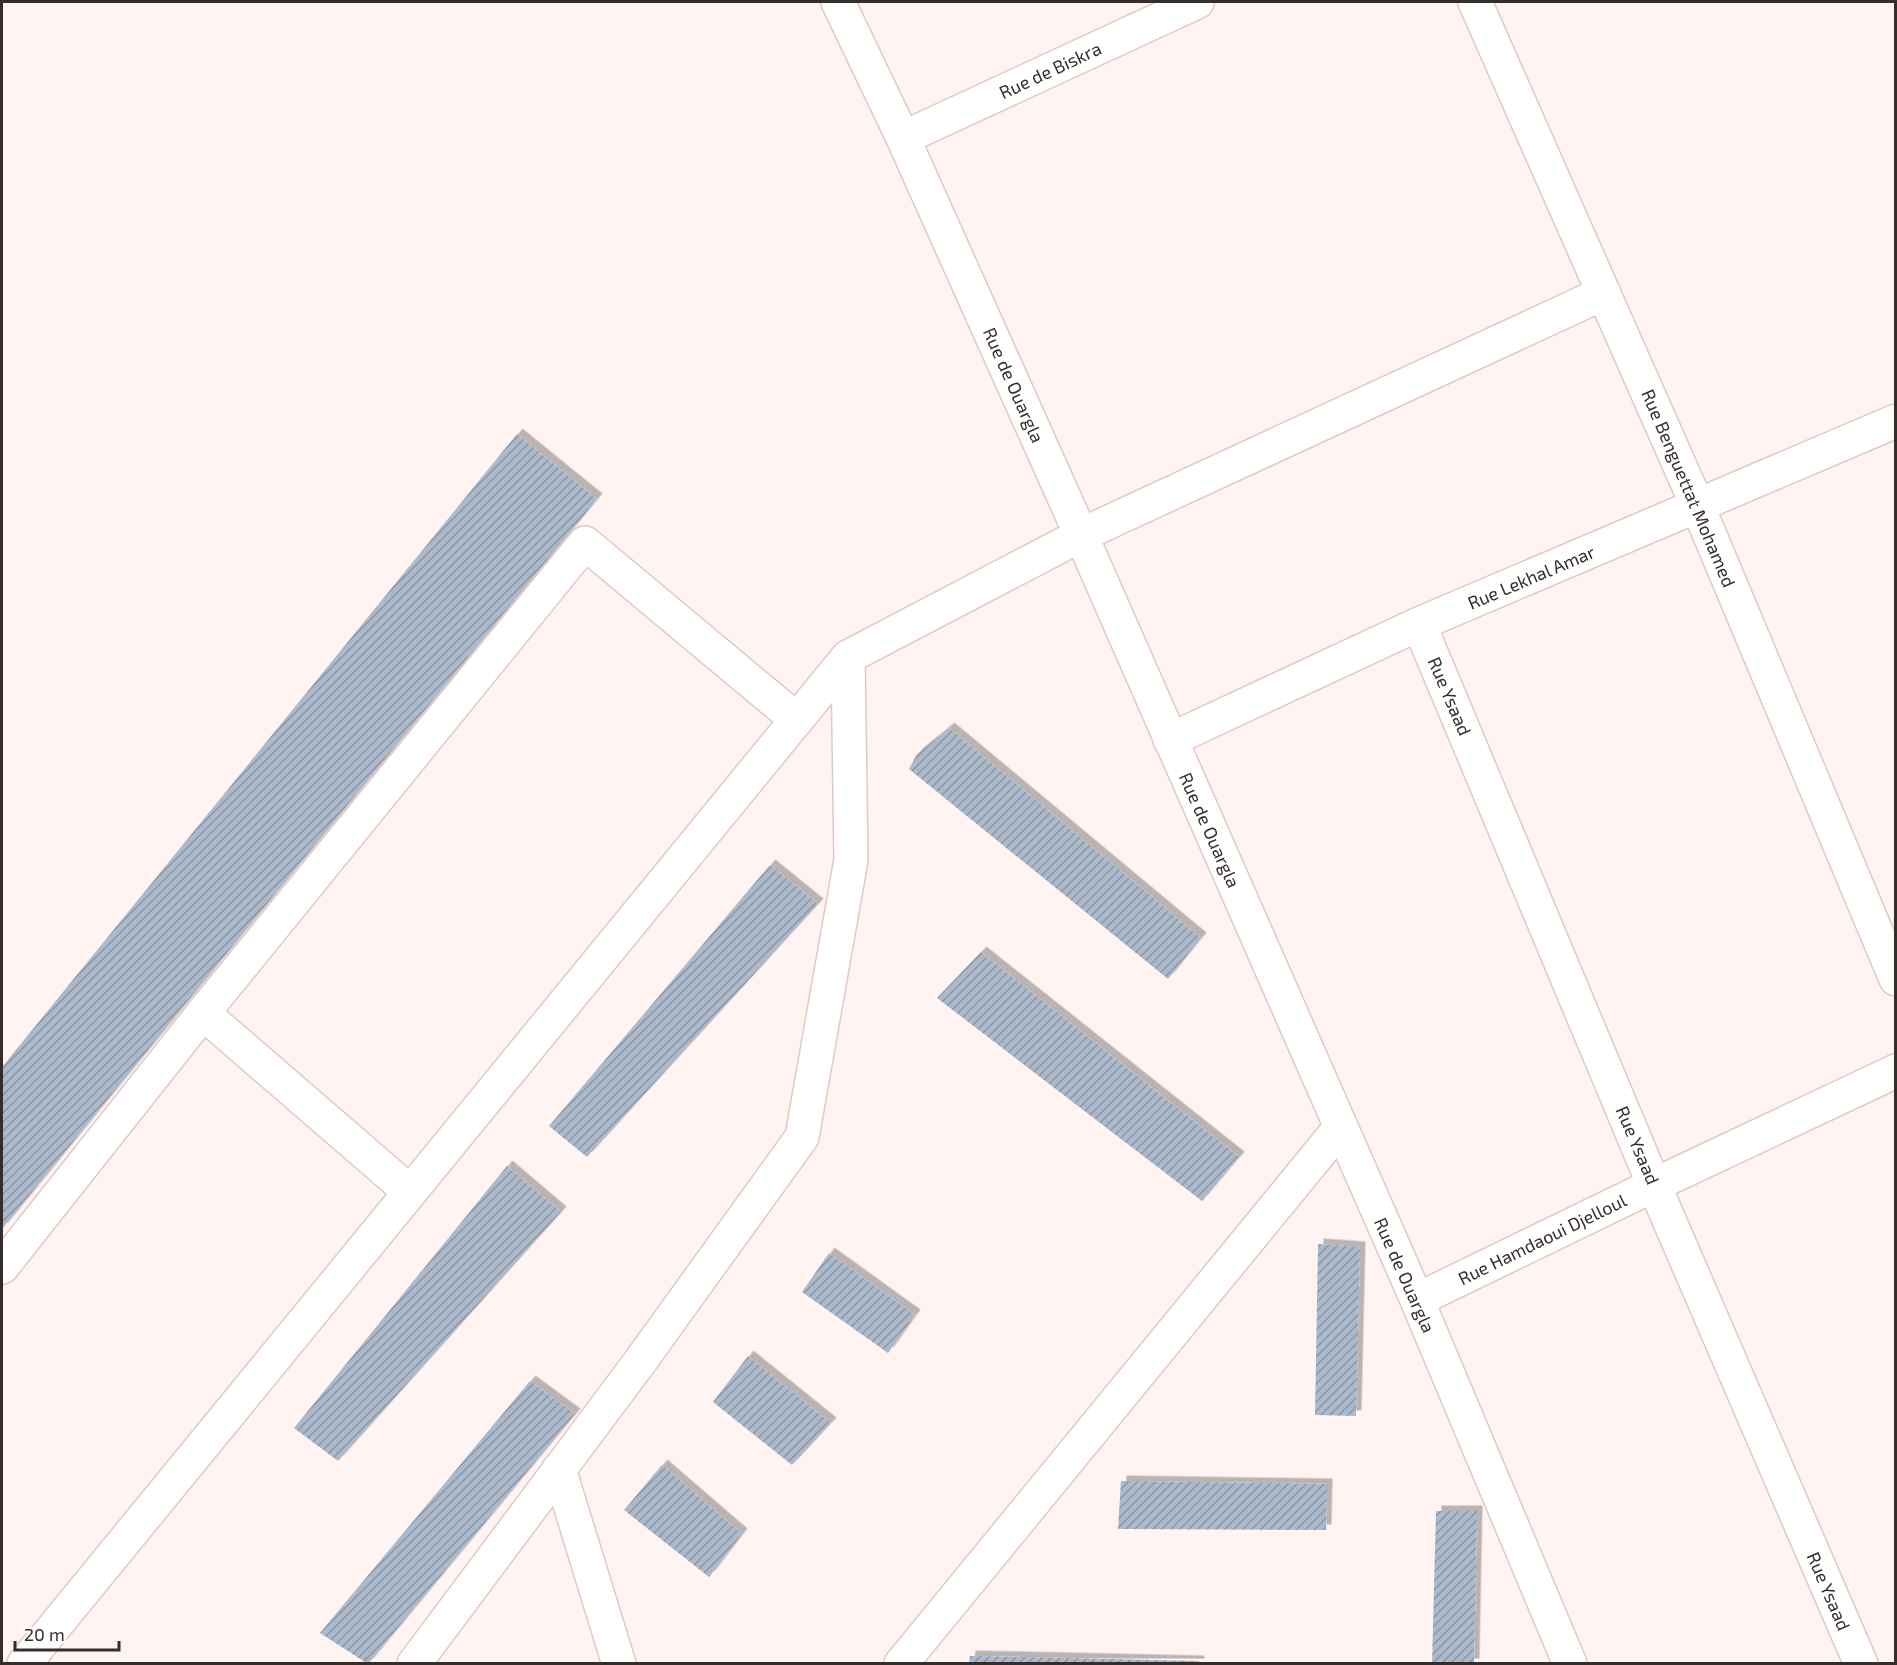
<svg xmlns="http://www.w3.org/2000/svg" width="1897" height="1665" font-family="'Exo 2',sans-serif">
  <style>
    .building { fill: url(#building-hatch); filter: url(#shadow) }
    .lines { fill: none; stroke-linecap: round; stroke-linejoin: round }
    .minor-casing { stroke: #e2c8c4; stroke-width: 36 }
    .minor { stroke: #fff; stroke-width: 33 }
    .labels { text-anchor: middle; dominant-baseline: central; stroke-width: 4.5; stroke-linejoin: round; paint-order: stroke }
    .street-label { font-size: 18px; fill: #362c2a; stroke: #fff }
  </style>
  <defs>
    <pattern id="building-hatch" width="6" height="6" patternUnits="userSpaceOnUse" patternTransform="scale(1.5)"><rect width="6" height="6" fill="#abb9cb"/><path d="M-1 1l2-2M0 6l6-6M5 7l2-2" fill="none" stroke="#8c97a5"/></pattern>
    <filter id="shadow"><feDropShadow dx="5.5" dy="-5.5" stdDeviation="0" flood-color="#0004"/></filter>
  </defs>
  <rect width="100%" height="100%" fill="#fff4f2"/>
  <path class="building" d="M517 434 597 499 2 1229V1067Z
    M949 728 1201 938 1168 979 909 769 917 754Z
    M770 865 818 904 587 1157 549 1126Z
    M981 952 1239 1157 1202 1201 937 998Z
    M507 1166 561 1212 338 1461 294 1428Z
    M1318 1244 1360 1247 1356 1416 1315 1415Z
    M829 1253 915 1315 888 1353 802 1292Z
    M748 1356 831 1423 792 1465 713 1402Z
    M530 1381 575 1414 368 1664 320 1633Z
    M662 1465 742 1534 709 1577 624 1510Z
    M1121 1481 1327 1484 1326 1530 1118 1529Z
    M1436 1511H1477L1474 1664H1432Z
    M970 1656 1199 1661V1664H969Z"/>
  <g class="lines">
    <g class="minor-casing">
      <path id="minor" d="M838 2 903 138 1081 535 1417 1300 1570 1664
        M1475 2 1698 507 1896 979
        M903 138 1197 2
        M1419 624 1654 1185 1861 1664
        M1170 740 1419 624 1896 421
        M203 1013 410 1192
        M2 1267 203 1013 585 543 797 720
        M1417 1300 1654 1185 1896 1071
        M559 1469 619 1664
        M24 1664 848 657 1081 535 1604 293
        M414 1664 639 1363 802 1137 851 860 848 657
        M901 1664 1340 1128"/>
    </g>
    <use href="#minor" class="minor"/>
  </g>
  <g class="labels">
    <g class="street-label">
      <text transform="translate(1050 70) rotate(-25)">Rue de Biskra</text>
      <text transform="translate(1014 385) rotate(66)">Rue de Ouargla</text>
      <text transform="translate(1689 488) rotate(67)">Rue Benguettat Mohamed</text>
      <text transform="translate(1531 577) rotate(-23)">Rue Lekhal Amar</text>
      <text transform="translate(1450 696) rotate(67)">Rue Ysaad</text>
      <text transform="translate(1210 830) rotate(66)">Rue de Ouargla</text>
      <text transform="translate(1638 1145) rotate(67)">Rue Ysaad</text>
      <text transform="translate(1542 1239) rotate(-26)">Rue Hamdaoui Djelloul</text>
      <text transform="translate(1405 1275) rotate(66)">Rue de Ouargla</text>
      <text transform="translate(1829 1591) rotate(67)">Rue Ysaad</text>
    </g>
  </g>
  <rect width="1897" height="1665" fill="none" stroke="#362c2a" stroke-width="6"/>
  <path d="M15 1641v9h104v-9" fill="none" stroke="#362c2a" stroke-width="3"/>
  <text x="24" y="1641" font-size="18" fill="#362c2a" stroke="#ffffff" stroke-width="4.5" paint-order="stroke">20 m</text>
</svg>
